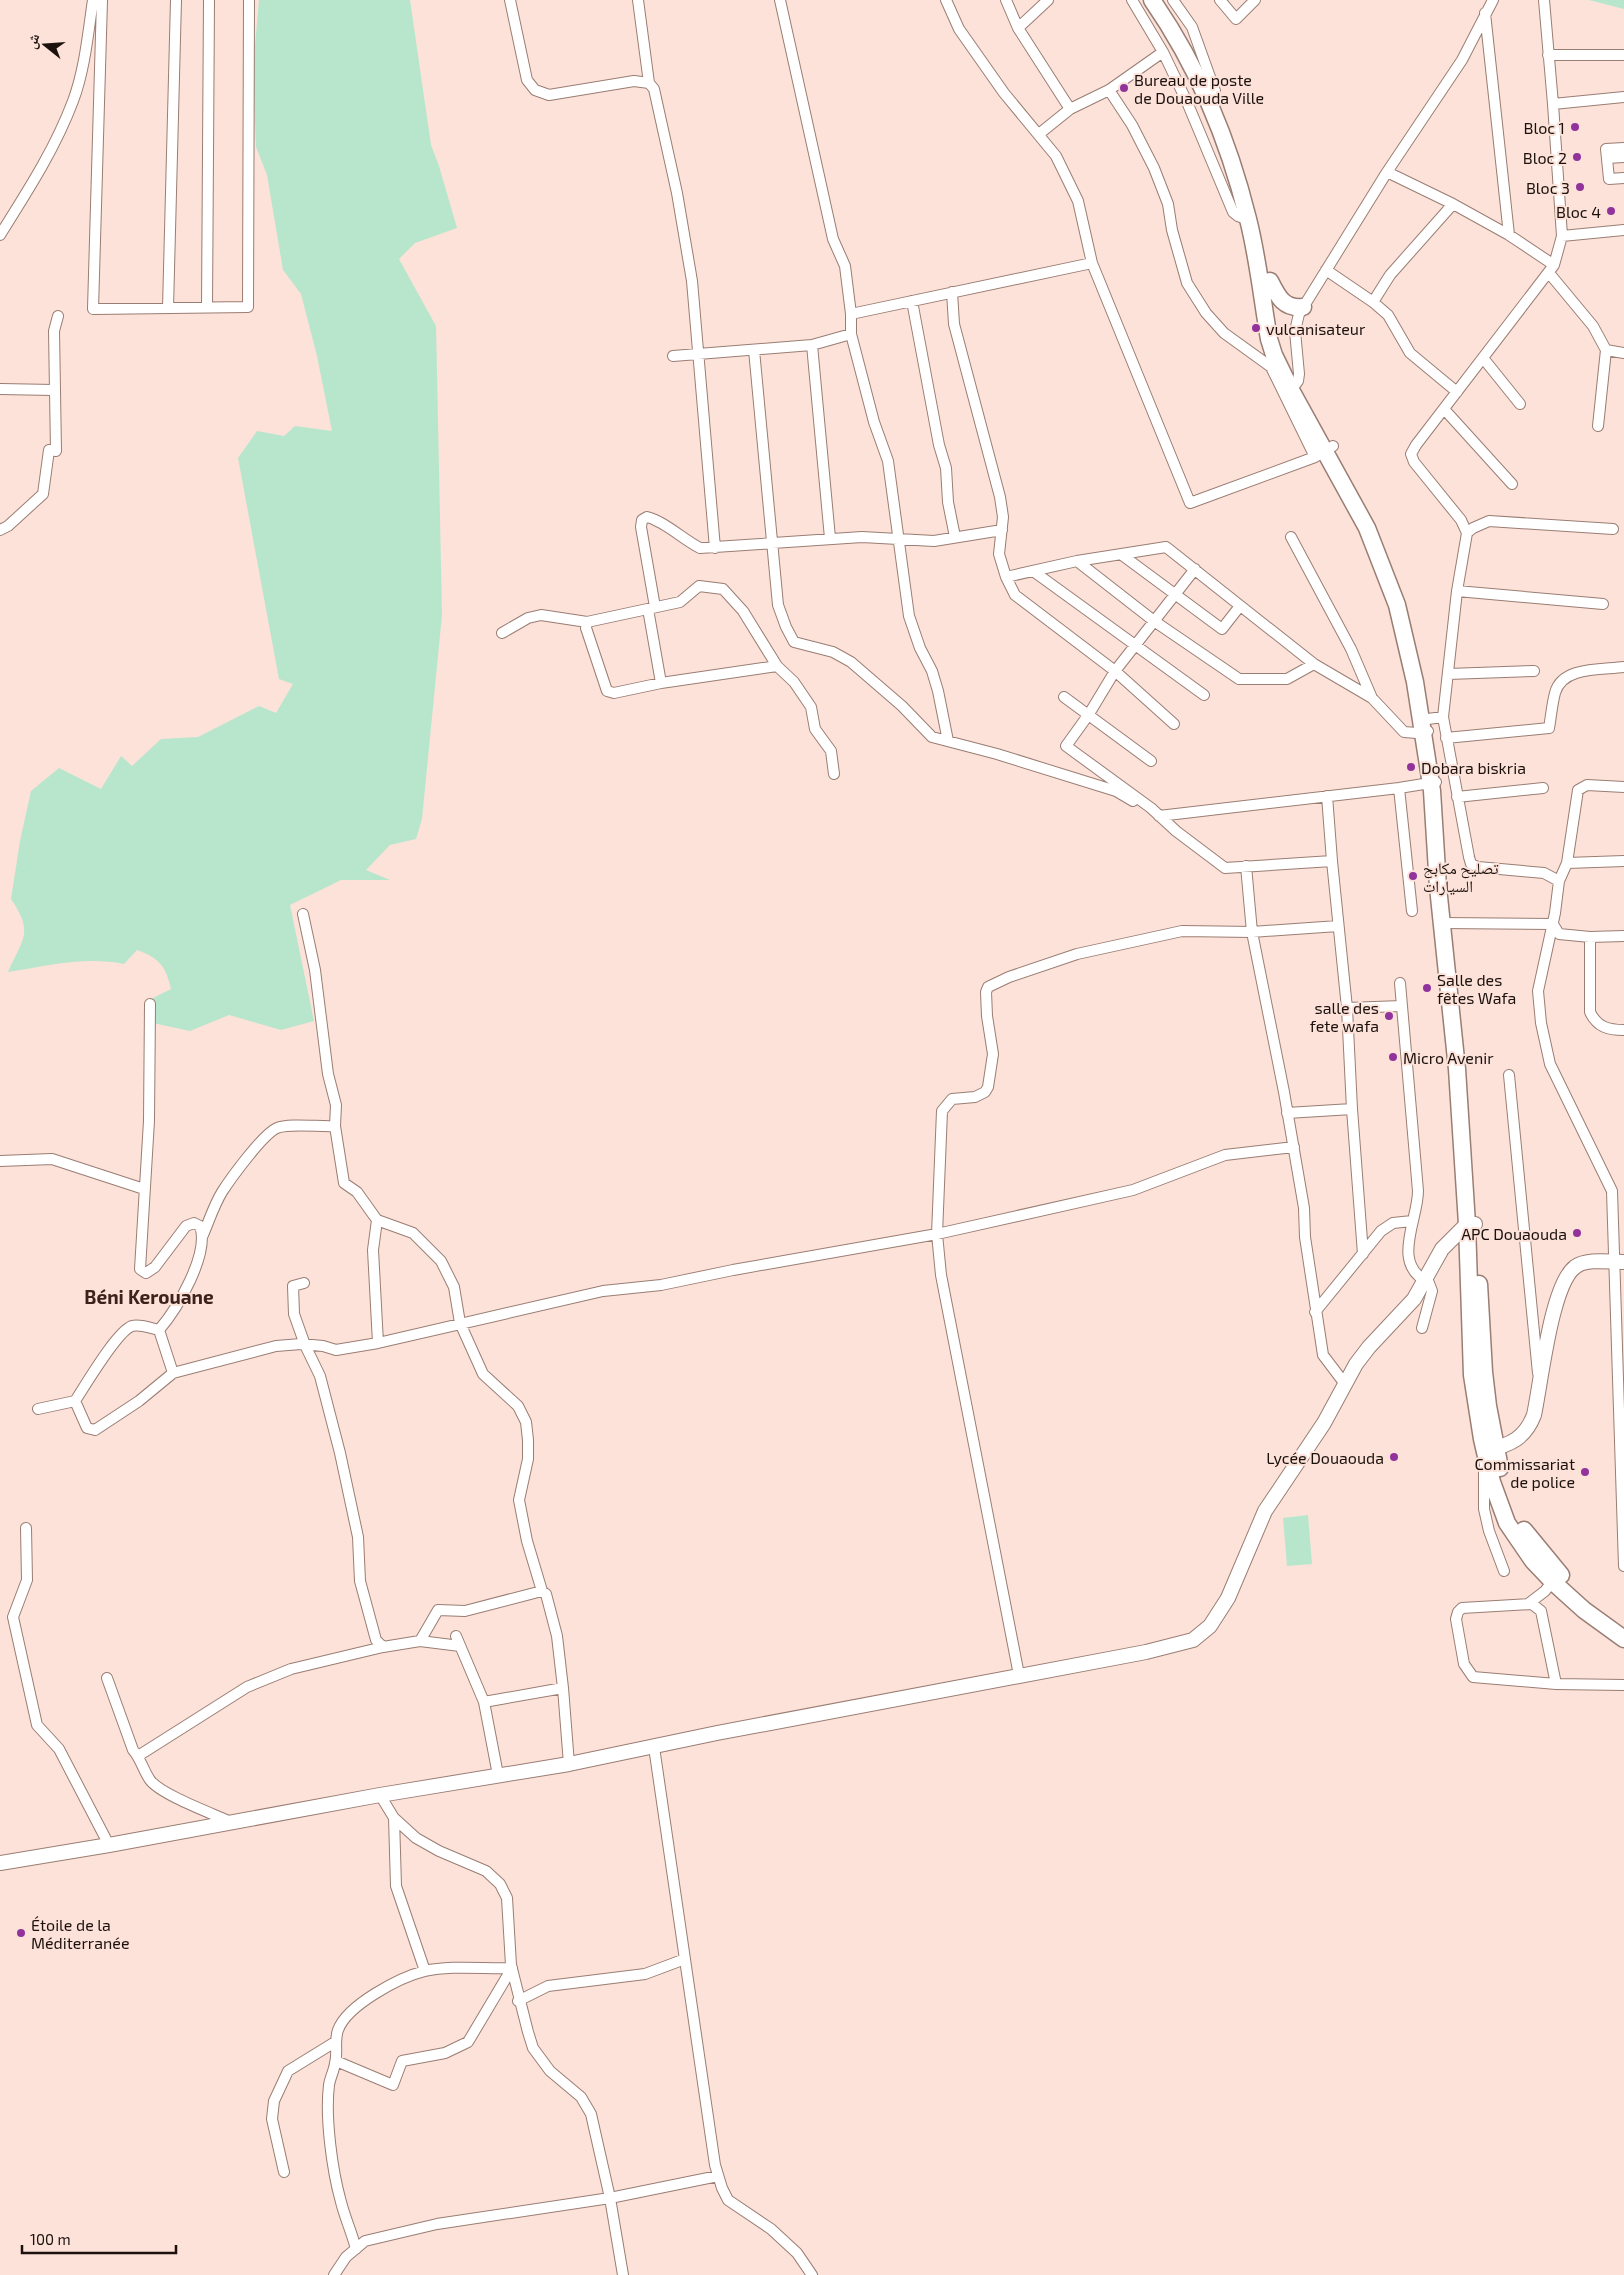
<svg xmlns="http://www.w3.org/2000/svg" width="1624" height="2275" font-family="'Exo 2','Noto Naskh Arabic',sans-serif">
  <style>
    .green { fill: #b7e6cc }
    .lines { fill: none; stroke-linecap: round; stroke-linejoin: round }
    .street-casing { stroke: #9a7d73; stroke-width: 12 }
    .secondary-casing { stroke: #9a7d73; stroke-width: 16 }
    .primary-casing { stroke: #9a7d73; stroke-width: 19 }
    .street { stroke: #fff; stroke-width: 10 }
    .secondary { stroke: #fff; stroke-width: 14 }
    .primary { stroke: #fff; stroke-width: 16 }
    .poi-dot { fill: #92339c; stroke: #fce2d9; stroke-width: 2 }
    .labels { text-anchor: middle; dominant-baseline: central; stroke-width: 4; stroke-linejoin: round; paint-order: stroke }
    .poi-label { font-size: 16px; fill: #1c110d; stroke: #fce2d9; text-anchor: end }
    .quarter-label { font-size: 19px; font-weight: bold; fill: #3b231b; stroke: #fce2d9 }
  </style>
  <rect width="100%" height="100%" fill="#fce2d9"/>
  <path class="green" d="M259 0H410L431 145 439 166 457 228 415 243 399 259 436 326 442 615 422 819 416 839 390 845 366 870 390 880H341L290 905 314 1021 281 1030 229 1015 190 1031 153 1023V998L171 989C166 966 159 958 137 950L124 964C85 956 47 966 8 972 23 938 34 933 11 899L20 841 31 791 59 768 101 789 121 756 132 766 161 739 198 737 259 706 276 713 293 684 279 679 238 458 257 431 284 436 295 426 332 431 317 356 301 294 283 270 267 175 256 147 253 68Z
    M1589 0H1624V9Z
    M1308 1515 1312 1564 1287 1566 1283 1518Z"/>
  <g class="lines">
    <g class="street-casing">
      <path id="street" d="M102 0 93 309 248 307 249 0
        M510 0 527 80 535 90 549 95 634 81 649 83 654 89 677 193 692 281 715 548
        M638 0 649 83
        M780 0 833 239 845 266 851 314V334L874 422 888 461 909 616 920 648 932 671 938 691 948 741
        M946 0 959 29 1004 93 1056 156 1078 201 1092 263
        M1006 0 1018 28 1070 109
        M1132 0 1163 52 1187 102 1233 212 1238 216 1249 220
        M1173 0 1192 27 1215 91
        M1220 0 1236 19 1255 0
        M1544 0 1553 104
        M1485 13 1509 235
        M1018 28 1048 0
        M1548 55H1624
        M1109 90 1132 125 1154 168 1168 204 1172 230 1187 283 1206 313 1224 333 1271 367 1315 457
        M1039 134 1070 109 1109 90 1163 52
        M1624 148 1606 149 1609 179 1624 178
        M1607 158 1624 157
        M1387 172 1453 204
        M0 235C27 192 55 149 73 101 85 69 88 33 93 0
        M1562 236 1624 230
        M1326 270 1373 302
        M1549 273 1593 326 1606 350
        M952 292 954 324 1000 497 1003 517 999 554 1006 577 1077 561 1166 547 1314 664 1372 698 1404 732 1417 733 1428 731
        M912 301 939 445 946 468 948 502 955 537
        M207 307 209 0
        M168 308 176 0
        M851 314 1092 263 1190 503 1315 457 1333 446
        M812 345 830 538
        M754 350 778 605 786 627 794 642 833 652 851 662 902 706 932 737 997 754 1116 791 1133 801
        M673 356 812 345 851 334
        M1483 358 1520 404
        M0 389 54 390
        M1291 390 1298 381 1299 374 1295 331 1299 314 1387 172 1462 60 1493 0
        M1457 392 1410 353 1388 315 1373 302 1390 275 1453 204 1509 235 1554 265
        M1444 409 1512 484
        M1598 426 1606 350 1624 353
        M0 530 8 526 43 494 49 450 56 451 54 331 58 316
        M1467 533 1473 528 1489 521 1613 529
        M1291 537 1351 649 1372 698
        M1122 555 1222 629 1240 606
        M1077 561 1154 621 1239 679H1287L1314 664
        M1195 569 1115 671 1089 714 1066 746 1151 808 1176 831 1225 868 1332 861 1347 1008 1402 1006
        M1033 571 1204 695
        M1006 577 1015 595 1115 671 1174 724
        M1457 591 1603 604
        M655 607 641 527 642 520 647 517C666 522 682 539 700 548L862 537 934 541 1002 530
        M648 609 661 683
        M587 622 586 628 607 691 614 693 661 683 777 666
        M502 633 528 618 541 615 587 622 680 602 699 586 723 589 743 611 777 666 794 682 811 707 815 729 831 751 834 774
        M1448 674 1534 671
        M1064 697 1151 761
        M1420 720 1443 717
        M1446 738 1549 728C1551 717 1552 704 1555 693 1562 666 1602 670 1624 667
        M1624 787 1587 785 1578 790 1567 863 1559 881 1555 913 1538 991 1541 1023 1550 1064 1612 1191 1624 1566
        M1399 788 1412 911
        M1327 796 1332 861
        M1457 797 1543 788
        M1159 816 1399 788 1436 782
        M1567 863 1624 861
        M1559 881 1544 873 1478 867 1471 864 1469 857 1443 717 1457 591 1467 533 1461 520 1414 462 1411 454 1416 445 1554 265 1562 236 1553 104 1624 97
        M303 914 315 970 328 1074 336 1105 335 1126 344 1183 357 1192 377 1220 413 1233 441 1261 454 1287 460 1323 483 1374 518 1406 526 1422 528 1440V1459L519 1500 527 1541 542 1591 546 1594 557 1636 563 1688 569 1764
        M1442 923 1553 924 1559 934 1590 937 1624 936
        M1338 926 1252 932 1284 1092 1304 1208 1305 1237 1323 1355 1345 1384
        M1590 937V1012C1597 1027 1608 1030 1624 1030
        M1400 983 1418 1191C1418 1221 1390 1264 1429 1283L1432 1291 1422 1328
        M1347 1008 1352 1109
        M1509 1075 1538 1373
        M1287 1113 1352 1109 1363 1254
        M0 1161 52 1159 144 1189
        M377 1220 373 1250 378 1343
        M203 1235C209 1221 214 1205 222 1192 231 1178 263 1134 277 1128 289 1123 320 1127 335 1126
        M304 1283 293 1286 294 1314 305 1345 320 1376 340 1453 358 1537 360 1581 376 1640 383 1647 420 1641 438 1610 465 1611 542 1591
        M1315 1312 1381 1231 1393 1223 1412 1221
        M159 1330 173 1373
        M75 1401 87 1428 95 1430 139 1401 173 1373 276 1346 301 1344 323 1346 336 1350 378 1343 603 1291 661 1285 733 1270 937 1234 1133 1190 1225 1155 1294 1147
        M38 1409 75 1401C85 1386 117 1331 132 1326 140 1324 151 1328 159 1330 177 1309 210 1254 200 1226L194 1223 186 1226 155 1267 146 1273 140 1269 149 1121 150 1004
        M1484 1469V1509L1489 1531 1504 1571
        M26 1528 27 1580 13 1617 37 1725 59 1749 109 1845
        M1528 1604 1545 1591 1555 1578
        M456 1636 484 1702 498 1775
        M420 1641 460 1646
        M1019 1675 941 1275 937 1234 942 1111 952 1099 975 1097 985 1092 988 1087 993 1054 987 1016 986 992 988 987 1009 977 1077 954 1182 931 1252 932 1246 866
        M107 1678 133 1750C141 1759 143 1770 150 1780 161 1795 214 1814 233 1823
        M1556 1684 1541 1611 1532 1604 1462 1608 1458 1612 1456 1619 1464 1664 1473 1677 1556 1684 1624 1685
        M484 1702 563 1688
        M654 1747 715 2165 722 2188 728 2200 771 2229 797 2253 812 2275
        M138 1756 247 1687 291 1669 383 1647
        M380 1795 394 1818 416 1838 439 1851 486 1871 500 1884 507 1898 511 1965 528 2032 533 2048 550 2071 581 2097 591 2114 610 2198 623 2275
        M394 1818 396 1886 425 1971
        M518 2001 548 1986 645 1974 685 1959
        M336 2061 393 2085 402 2061 445 2053 468 2042 512 1968
        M284 2172 272 2119 274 2101 288 2071 335 2042
        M356 2249C352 2233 345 2218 341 2202 332 2170 325 2117 329 2085 330 2078 334 2071 335 2063 338 2052 334 2041 338 2030 347 2005 400 1977 425 1971 450 1965 485 1969 512 1968
        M334 2275 346 2257 365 2241 437 2224 610 2198 718 2176"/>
    </g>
    <g class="secondary-casing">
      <path id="secondary" d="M1487 1450C1511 1445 1525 1438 1534 1415 1541 1383 1551 1285 1575 1267 1586 1258 1610 1262 1624 1262
        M0 1863 109 1845 380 1795 569 1764 717 1733 1146 1652 1193 1640 1210 1626 1228 1598 1265 1511 1324 1423 1356 1364 1369 1347 1414 1299 1442 1249 1467 1224H1475"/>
    </g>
    <g class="primary-casing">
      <path id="primary" d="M1152 0C1197 65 1229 142 1248 219 1258 258 1262 299 1269 339L1274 355 1291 390 1367 528 1397 605 1415 682 1432 791 1438 887 1457 1069 1467 1224 1472 1375 1482 1439 1492 1482 1507 1523 1533 1561 1553 1582 1584 1610 1624 1639
        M1270 281C1278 297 1284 309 1303 307
        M1479 1284 1484 1372 1488 1406 1500 1468
        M1524 1530 1561 1575"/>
    </g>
    <use href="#street" class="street"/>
    <use href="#secondary" class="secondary"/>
    <use href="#primary" class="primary"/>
  </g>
  <g class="poi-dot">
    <circle cx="1124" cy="88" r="5"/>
    <circle cx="1575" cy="127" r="5"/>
    <circle cx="1577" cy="157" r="5"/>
    <circle cx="1580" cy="187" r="5"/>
    <circle cx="1611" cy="211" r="5"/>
    <circle cx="1256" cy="328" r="5"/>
    <circle cx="1411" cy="767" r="5"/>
    <circle cx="1413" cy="876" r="5"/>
    <circle cx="1427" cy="988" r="5"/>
    <circle cx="1389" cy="1016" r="5"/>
    <circle cx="1393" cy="1057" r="5"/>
    <circle cx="1577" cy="1233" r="5"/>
    <circle cx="1394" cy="1457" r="5"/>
    <circle cx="1585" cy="1472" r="5"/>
    <circle cx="21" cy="1933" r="5"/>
  </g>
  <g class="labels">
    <g class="poi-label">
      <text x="1134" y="79" text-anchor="start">Bureau de poste<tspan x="1134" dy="18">de Douaouda Ville</tspan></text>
      <text x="1565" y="127">Bloc 1</text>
      <text x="1567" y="157">Bloc 2</text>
      <text x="1570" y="187">Bloc 3</text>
      <text x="1601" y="211">Bloc 4</text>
      <text x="1266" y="328" text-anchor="start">vulcanisateur</text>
      <text x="1421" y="767" text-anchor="start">Dobara biskria</text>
      <text x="1423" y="867" text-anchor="start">تصليح مكابح<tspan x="1423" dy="18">السيارات</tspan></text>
      <text x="1437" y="979" text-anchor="start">Salle des<tspan x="1437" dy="18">fêtes Wafa</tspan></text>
      <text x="1379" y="1007">salle des<tspan x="1379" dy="18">fete wafa</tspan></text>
      <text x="1403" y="1057" text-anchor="start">Micro Avenir</text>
      <text x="1567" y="1233">APC Douaouda</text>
      <text x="1384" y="1457">Lycée Douaouda</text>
      <text x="1575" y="1463">Commissariat<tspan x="1575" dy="18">de police</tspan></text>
      <text x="31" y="1924" text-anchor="start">Étoile de la<tspan x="31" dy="18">Méditerranée</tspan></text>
    </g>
    <g class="quarter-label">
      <text x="149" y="1296">Béni Kerouane</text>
    </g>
  </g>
  <g transform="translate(45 45) rotate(287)" stroke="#fce2d9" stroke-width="4" paint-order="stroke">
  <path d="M0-4L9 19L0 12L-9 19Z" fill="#1c110d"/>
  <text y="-8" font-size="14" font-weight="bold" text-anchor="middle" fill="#1c110d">ش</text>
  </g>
  <path d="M22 2245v8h154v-8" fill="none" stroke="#1c110d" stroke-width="2.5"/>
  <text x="30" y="2245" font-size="15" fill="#1c110d" stroke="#fce2d9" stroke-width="4" paint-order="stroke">100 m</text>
</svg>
